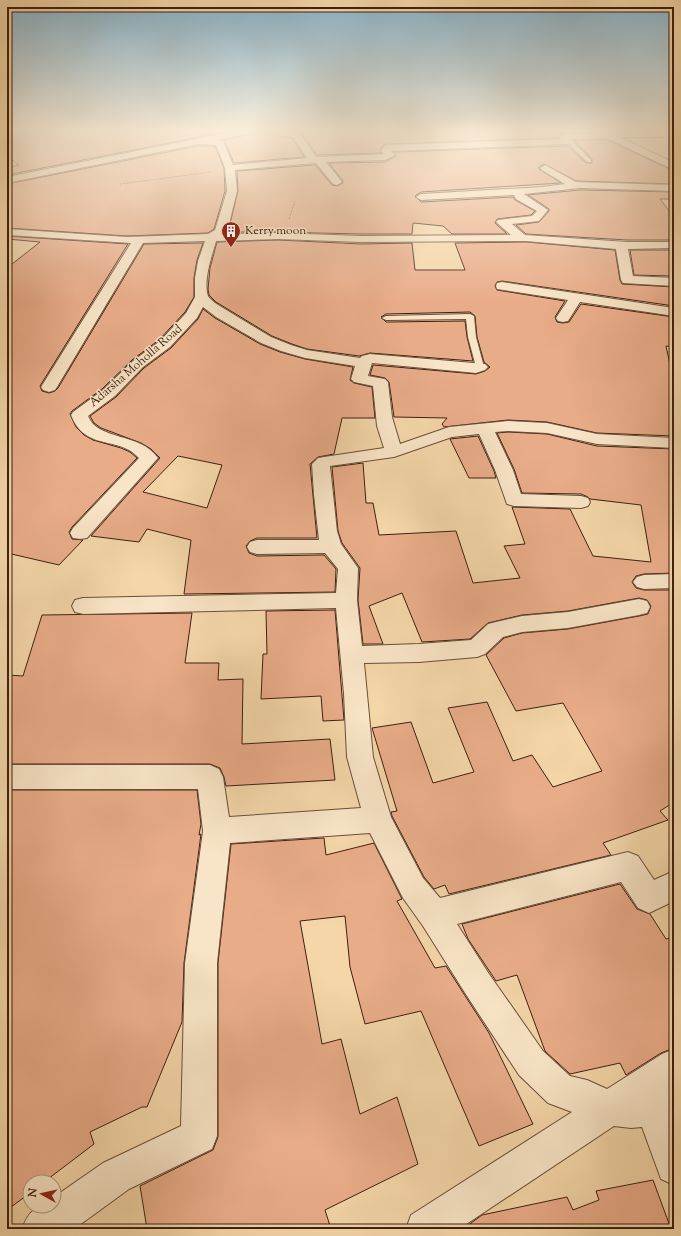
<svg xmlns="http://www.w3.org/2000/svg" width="681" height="1236" font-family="'Sorts Mill Goudy',serif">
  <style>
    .building { fill: #e9ac89; stroke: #3d2012; fill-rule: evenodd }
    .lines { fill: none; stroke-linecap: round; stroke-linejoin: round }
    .service-casing { stroke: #6b4e38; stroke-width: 2 }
    .minor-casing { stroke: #6b4e38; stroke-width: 2 }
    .path { stroke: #3d2012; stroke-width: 1; stroke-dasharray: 0.5 1; stroke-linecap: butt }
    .service { fill: #f8e4c6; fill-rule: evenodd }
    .minor { fill: #f8e4c6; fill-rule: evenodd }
    .labels { text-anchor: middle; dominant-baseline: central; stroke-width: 3; stroke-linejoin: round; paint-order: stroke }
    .far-poi-label { font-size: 12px; fill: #3d2012; stroke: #f8e4c6; text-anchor: start }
    .far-street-label { font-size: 12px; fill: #3d2012; stroke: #f8e4c6 }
  </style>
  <rect width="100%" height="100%" fill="#f4d6a8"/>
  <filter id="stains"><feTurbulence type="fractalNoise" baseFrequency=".005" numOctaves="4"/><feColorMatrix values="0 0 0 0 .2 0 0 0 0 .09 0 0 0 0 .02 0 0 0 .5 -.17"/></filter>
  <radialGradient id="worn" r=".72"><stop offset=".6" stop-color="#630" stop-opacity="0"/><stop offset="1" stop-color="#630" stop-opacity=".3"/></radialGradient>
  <path class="building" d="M7 130H234L7 175V168L19 165 7 156Z
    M257 130H275L281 137 292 138 304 157 234 163 224 140 252 134Z
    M291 130H528L590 132H564L560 134 559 138 387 144 383 145 380 150 381 153 317 155 300 131Z
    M574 140H607L674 171V184L576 181 544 164 539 167V169L561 183 421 192 415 196 421 202 513 197 515 200 535 211 531 215 497 219 495 223 507 234H452L443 226 413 223 412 234H361L278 232H226L230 224 238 191 237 171 315 165 332 185 337 186 343 183V181L329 163 385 162 396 156 394 152 568 146 586 163H592V159Z
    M198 146H215L224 168 225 191 214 229 208 233 127 236 7 228V184Z
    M580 190 674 192V199H660L674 217V240H627L526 234 516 225 539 222 549 211V209L528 195Z
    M7 236 128 244 40 386 42 391 49 393 55 391 58 388 144 244 203 243 197 260 194 278V297L185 312 159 340 132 360 102 389 72 411 70 414 76 427 84 435 93 440 121 448 130 452 137 458 72 527 69 532 72 539 83 540 59 565 7 553V268L40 242 7 239Z
    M278 240 361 244 412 243 415 270H465L455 243 526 242 615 250 620 280 622 284 674 287V306L502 281 497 282 495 286 497 290 565 301 555 317 557 322 563 323 569 322 581 304 674 317V347L666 346 674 383V436L597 433 547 422 508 420 444 427 442 424 447 418 394 417 389 382 385 378 370 375 373 365 476 374 485 371 490 367 484 362 477 337 475 316 470 312 386 314 381 317 386 322 465 321 467 337 473 361 370 353 359 356 307 349 292 344 272 336 216 302 209 295 208 289 210 268 217 242Z
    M630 250H674V276L634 275Z
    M203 309 215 318 260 344 280 352 305 359 353 367 350 380 354 383 372 387 375 418H342L334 454 318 457 310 464 317 538H257L250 541 246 546 249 553 257 556 324 555 336 569 335 592 184 594 191 540 147 529 139 542 91 536 160 458 151 449 141 443 101 428 94 423 90 416 116 397 144 368 171 348 198 319ZM178 456 222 465 207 508 143 492Z
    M508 432 547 434 597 446 674 449V573L644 574 636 576 632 582 636 588 644 590H674V802L660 811 668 820 603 843 611 855 449 894 445 885 434 889 424 877 392 816 391 812 397 811 372 728 411 722 433 783 474 772 448 708 487 702 513 761 532 755 553 787 602 771 563 703 516 711 486 655 504 638 522 633 568 629 639 616 648 614 651 606 647 600 639 598 568 611 522 615 488 623 470 639 422 642 402 593 369 606 383 644H363L358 600 360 568 342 543 338 531 332 467 363 463 366 503H373L379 535 456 531 473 583 520 578 504 546 525 544 512 507 570 509 593 556 651 562 641 505 590 499 588 497 581 494 522 493 514 469 497 433Z
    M478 436 494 471 496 478H469L450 439Z
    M335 610 344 720 323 721 321 696 261 699 263 654H267L266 611Z
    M192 613 185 663H219L218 680 243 679 242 744 330 739 335 780 226 786 224 777 220 768 210 764H7V675L23 676 42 615Z
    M7 790H197L201 824 199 835 201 834 184 963 182 1022 147 1107H142L90 1132 94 1144 44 1182H30V1193L7 1210Z
    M324 838 326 855 374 843 402 899 397 901 435 968 446 966 489 1033 533 1124 479 1146 421 1011 365 1024 350 967 345 916 300 921 322 1044 341 1039 360 1114 397 1097 418 1164 325 1210 331 1229H147L140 1186 213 1150 218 1137V963L231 844Z
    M620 884 637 909 650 914 666 939 674 937V1048L661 1053 626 1075 620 1063 570 1074 545 1051 517 975 496 981 468 939 462 924Z
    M653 1180 671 1229H463L482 1215 567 1197 573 1210 599 1200 596 1191Z"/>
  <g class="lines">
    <g class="service-casing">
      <path id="service" d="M567 140H571L591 160V162H587L567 142Z
        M470 314 474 316 476 337 484 367 480 370 476 367 468 337 466 319 386 320 382 318 386 316Z"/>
    </g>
    <g class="minor-casing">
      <path id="minor" d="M241 130H256L252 133 216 140 223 141 233 165 307 158 293 137 281 136 276 130 299 132 316 157 384 154 381 151 384 146 387 145 561 139 560 137 561 135 564 134 674 131V137H620L674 163V170L607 138 572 139 573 141 572 143 569 144 391 151 395 155 385 160 326 162 342 182 337 185 333 184 316 163 235 170 237 191 229 224 224 234 278 233 361 236 511 235 496 222 498 220 532 216 537 211 516 199 514 195 421 200 416 197 421 194 542 187 565 184 542 170 540 168 545 165 576 182 674 185V191L580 188 524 194 548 210 539 221 512 224 525 235 627 242H674V248L628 249 633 276 674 278V286L623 283 621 280 616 249 526 241 361 242 278 239 216 241C212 256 203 280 208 296 209 298 213 301 215 303L271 337 291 345 307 350 360 358 362 356 370 354 485 364 488 367 485 370 476 373 372 363 368 376 385 379 388 382 392 417 400 444 449 427 508 421 547 423 597 434 674 438V448L597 444 547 433 508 431 495 432 513 470 521 494 581 496 588 498 590 502 588 506 581 508 514 506 507 504 495 470 479 434 452 437 394 457 330 466 337 531 341 544 358 568 357 600 362 646 419 644 471 640 488 624 496 622 522 616 568 612 639 599 647 601 650 607 647 613 639 615 568 628 522 632 503 637 485 654 477 657 419 662 364 663 373 757 391 817 423 878 440 898 628 852 638 856 654 880 674 871V901L649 913 638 908 621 882 457 924 489 974 543 1051 570 1076 587 1080 607 1089 662 1054 674 1049V1185L661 1179 642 1127 631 1128 614 1126 459 1229H406L411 1215 572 1112 548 1103 519 1075 467 996 423 926 403 898 370 833 230 843 217 963V1136L212 1149 129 1189 74 1229H22C29 1211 34 1206 54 1206V1197L103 1163 181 1126 185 963 203 831 198 789H7V765H210L219 769 223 777 229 817 361 808 347 757 344 694 336 608 83 614 75 612 72 606 75 600 83 598 336 593 338 569 325 553 257 554 250 552 247 547 250 542 257 540H319L314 495 312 464 318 458 324 457 384 448 377 426 373 386 354 382 351 379 355 366 305 358 281 351 261 343 216 317 203 307 197 318 170 347 143 367 115 396 88 416C98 441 140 432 158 458L87 538 80 539 73 538 70 533 73 528 139 458C119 435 85 452 71 415L73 412 103 390 133 361 160 341 186 313 195 297V278L198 261 205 241 143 243 57 387 55 390 49 392 43 390 41 387 131 243 7 235V229L127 237 208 234 215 230 227 191 225 168 216 145 198 144 7 183V177Z
        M502 282 674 308V316L580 302 568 321 563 322 558 321 556 318 568 300 497 289 496 286 497 283Z
        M674 574V588L644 589 637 587 633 582 637 577 644 575Z"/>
    </g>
    <path class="path" d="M120 184 211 172
      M289 219 295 201"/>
    <use href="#service" class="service"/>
    <use href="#minor" class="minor"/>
  </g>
  <linearGradient id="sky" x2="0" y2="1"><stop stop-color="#89b6cf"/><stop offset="0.43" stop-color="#faedd8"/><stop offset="1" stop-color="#faedd8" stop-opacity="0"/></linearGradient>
  <rect width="681" height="303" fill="url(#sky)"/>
  <defs>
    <g id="building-pin" transform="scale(1)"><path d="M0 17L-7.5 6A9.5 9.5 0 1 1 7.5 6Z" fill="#8f2418" stroke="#f8e4c6"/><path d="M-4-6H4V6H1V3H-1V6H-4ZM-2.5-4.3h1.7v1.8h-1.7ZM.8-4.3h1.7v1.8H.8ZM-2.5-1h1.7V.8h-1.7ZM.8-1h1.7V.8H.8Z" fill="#fff"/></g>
  </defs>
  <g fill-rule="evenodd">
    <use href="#building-pin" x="231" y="231"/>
  </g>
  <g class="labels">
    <g class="far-poi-label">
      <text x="245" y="231">Kerry moon</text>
    </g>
    <g class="far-street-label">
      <text transform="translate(136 366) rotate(-41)">Adarsha Moholla Road</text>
    </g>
  </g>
  <rect width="681" height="1236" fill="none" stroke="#f4d6a8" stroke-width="24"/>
  <rect x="8" y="8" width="665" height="1220" fill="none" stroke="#3d2012" stroke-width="2"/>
  <rect x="12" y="12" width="657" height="1212" fill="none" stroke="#3d2012"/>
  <g transform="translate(42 1194) rotate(278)"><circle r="19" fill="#f8e4c6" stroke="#ad967e"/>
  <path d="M0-3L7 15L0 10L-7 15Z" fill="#8f2418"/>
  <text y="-6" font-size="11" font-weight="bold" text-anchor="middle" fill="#3d2012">N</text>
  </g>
  <rect width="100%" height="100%" filter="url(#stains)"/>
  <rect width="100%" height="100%" fill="url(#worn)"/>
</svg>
